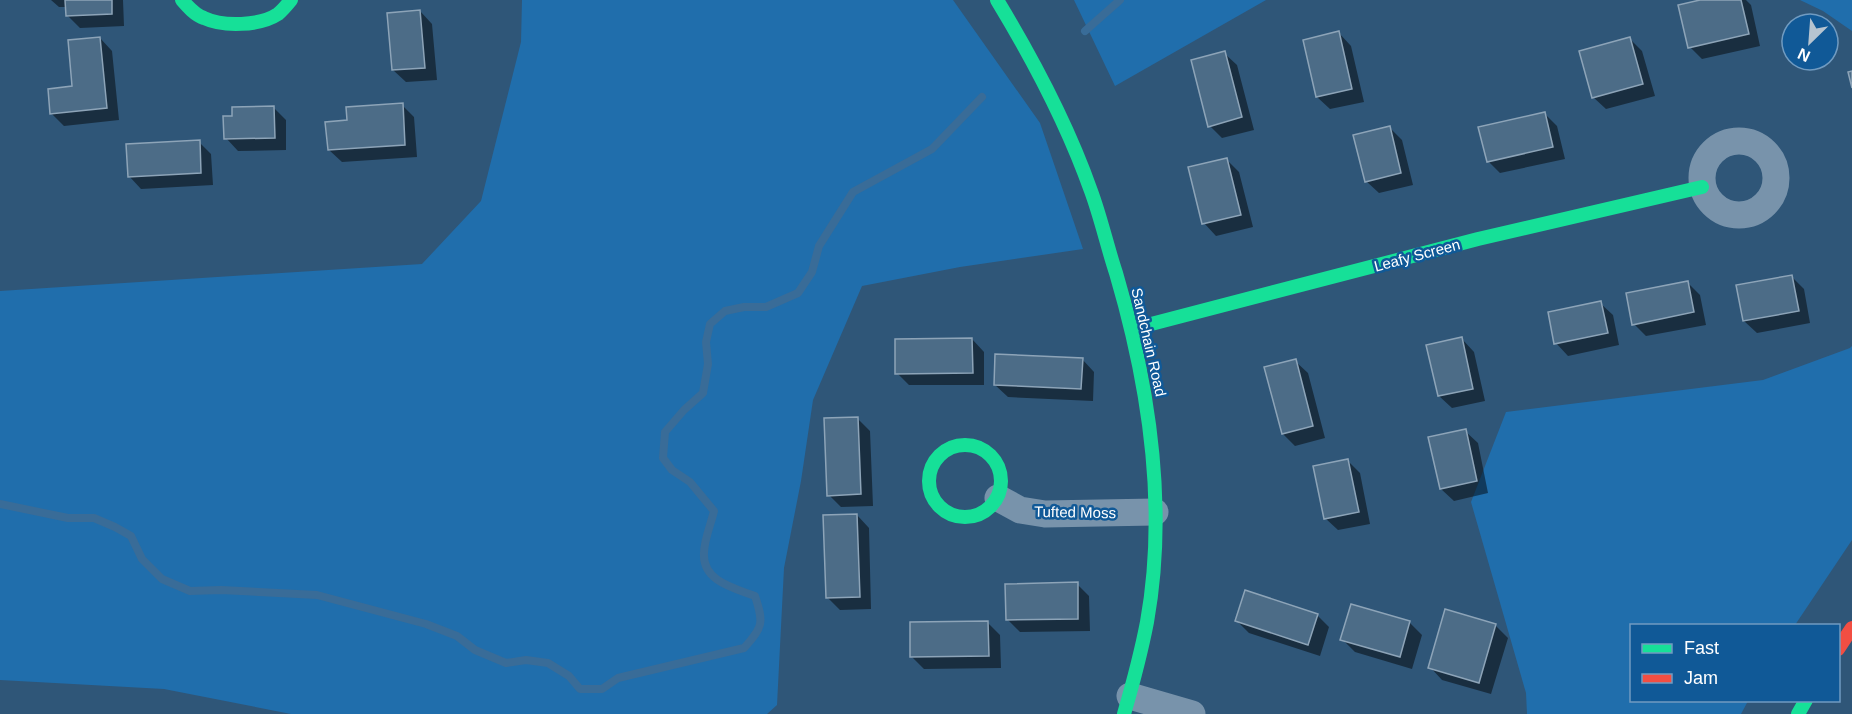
<svg xmlns="http://www.w3.org/2000/svg" width="1852" height="714" font-family="Arial,sans-serif">
  <style>
    .green { fill: #206eac }
    .shadow { fill: #0007 }
    .lines { fill: none; stroke-linecap: round; stroke-linejoin: round }
    .stream { stroke: #396c98; stroke-width: 8 }
    .building { fill: #4c6c87; stroke: #8da4b8; stroke-width: 1.5 }
    .street { stroke: #7893ab; stroke-width: 27 }
    .fast { stroke: #16e098; stroke-width: 14 }
    .jam { stroke: #f24e42; stroke-width: 14 }
    .labels { text-anchor: middle; dominant-baseline: central; stroke-width: 5; stroke-linejoin: round; paint-order: stroke }
    .street-label { font-size: 15px; fill: #fff; stroke: #105997 }
  </style>
  <rect width="100%" height="100%" fill="#2f5678"/>
  <path class="green" d="M522 0H953L1040 123 1083 249 960 267 862 286 813 400 801 481 784 568 777 705 767 714H291L164 689 0 680V291L422 264 481 201 521 42Z
    M1074 0H1266L1115 86Z
    M1800 0H1852V31L1823 11Z
    M1852 346V540L1795 625 1632 626V700L1748 701 1741 714H1527L1526 693 1471 502 1506 412 1763 380 1850 348Z"/>
  <path class="shadow" d="M51 0H123L124 26 80 28 67 15V7H59Z
    M1707 0H1746L1751 5 1760 46 1702 59 1690 47Z
    M420 11 432 24 437 80 406 82 393 70Z
    M1339 33 1351 46 1364 102 1330 109 1317 97Z
    M100 38 112 51 119 120 64 126 51 113 74 88Z
    M1630 39 1642 51 1655 96 1606 109 1593 97Z
    M1224 53 1237 65 1254 130 1222 138 1210 126Z
    M402 105 414 117 417 157 342 162 329 150 349 121Z
    M273 107 286 120V150L238 151 226 138 233 118Z
    M1545 114 1557 126 1565 159 1500 173 1488 161Z
    M1390 128 1402 140 1413 185 1379 193 1366 181Z
    M199 142 211 154 213 185 141 189 129 176Z
    M1226 159 1239 172 1253 227 1216 236 1204 223Z
    M1791 276 1804 289 1810 323 1757 333 1744 321Z
    M1688 283 1700 295 1706 325 1646 336 1634 324Z
    M1600 303 1613 315 1619 345 1568 356 1556 343Z
    M972 339 984 352V385H909L897 373Z
    M1462 339 1474 352 1485 401 1452 408 1439 396Z
    M1082 359 1094 372 1093 401 1008 397 995 385Z
    M1295 361 1308 373 1325 438 1295 446 1283 434Z
    M857 418 870 431 873 506 841 507 829 495Z
    M1465 431 1478 443 1488 493 1454 501 1441 489Z
    M1347 460 1360 473 1370 524 1338 530 1325 518Z
    M857 515 869 528 871 609 840 610 827 597Z
    M1077 584 1089 596 1090 631 1020 632 1007 619Z
    M1317 615 1329 627 1320 656 1249 633 1237 621Z
    M1409 622 1422 635 1412 669 1355 652 1342 639Z
    M988 623 1000 635 1001 668 924 669 912 657Z
    M1495 625 1508 638 1491 694 1442 680 1430 667Z"/>
  <g class="lines">
    <path class="stream" d="M1085 31 1120 0
      M0 504 68 518H94L115 527 131 536 142 559 162 579 190 591 221 590 317 595 426 624 457 636 475 650 506 663 526 660 548 663 569 676 580 689H602L618 678 744 648C763 627 764 623 755 596 734 588 702 581 704 553 704 540 711 524 714 511L690 482 672 470 663 458 665 432 684 410 703 393 708 364 706 342 710 324 725 311 744 307H766L798 293 812 272 819 246 853 192 932 149 982 97"/>
  </g>
  <path class="building" d="M65 0H112V14L66 16Z
    M1700 0H1741L1749 34 1688 48 1678 5Z
    M420 10 425 68 392 70 387 13Z
    M1339 31 1352 89 1316 97 1303 40Z
    M100 37 107 108 50 114 48 89 72 86 68 40Z
    M1630 37 1643 84 1592 98 1579 51Z
    M1225 51 1242 117 1208 127 1191 60Z
    M1852 71V88L1848 72Z
    M403 103 405 145 328 150 325 122 347 120 346 107Z
    M274 106 275 138 224 139 223 116H232V107Z
    M1545 112 1553 147 1487 162 1478 127Z
    M1390 126 1401 173 1365 182 1353 135Z
    M200 140 201 173 128 177 126 144Z
    M1227 158 1241 215 1202 224 1188 167Z
    M1792 275 1799 311 1743 321 1736 285Z
    M1688 281 1694 312 1632 325 1626 293Z
    M1601 301 1608 333 1554 344 1548 312Z
    M1462 337 1473 389 1438 396 1426 345Z
    M972 338 973 373 895 374V339Z
    M995 354 1083 358 1081 389 994 385Z
    M1296 359 1313 426 1282 434 1264 367Z
    M858 417 861 494 827 496 824 418Z
    M1466 429 1477 481 1440 489 1428 437Z
    M1348 459 1359 512 1324 519 1313 466Z
    M857 514 860 597 826 598 823 515Z
    M1078 582V619L1006 620 1005 584Z
    M1245 590 1318 614 1308 645 1235 621Z
    M1351 604 1410 621 1400 657 1340 640Z
    M1445 609 1496 624 1479 683 1428 668Z
    M988 621 989 656 910 657V622Z"/>
  <g class="lines">
    <path class="street" d="M1702 178a37 37 0 1 1 74 0a37 37 0 1 1-74 0Z
      M998 498 1020 510 1045 514 1155 512
      M1130 696 1192 714"/>
    <path class="fast" d="M182 0C188 7 195 15 204 18 223 27 260 26 278 14 283 10 287 5 291 0
      M997 0C1034 61 1067 123 1091 191 1101 218 1107 246 1116 273 1149 385 1168 505 1147 622 1141 653 1133 683 1124 714
      M1132 329 1478 239 1702 187
      M929 481a36 36 0 1 1 72 0a36 36 0 1 1-72 0Z
      M1798 714 1806 700"/>
    <path class="jam" d="M1838 649 1852 628"/>
  </g>
  <g class="labels">
    <g class="street-label">
      <text transform="translate(1417 255) rotate(-15)">Leafy Screen</text>
      <text transform="translate(1149 342) rotate(77)">Sandchain Road</text>
      <text transform="translate(1075 512) rotate(1)">Tufted Moss</text>
    </g>
  </g>
  <rect x="1630" y="624" width="210" height="78" fill="#105997" stroke="#709bc1" stroke-width="1.5"/>
  <rect x="1642" y="644" width="30" height="9" fill="#16e098" stroke="#709bc1" stroke-width="1.5"/>
  <text x="1684" y="654" font-size="18" fill="#ffffff">Fast</text>
  <rect x="1642" y="674" width="30" height="9" fill="#f24e42" stroke="#709bc1" stroke-width="1.5"/>
  <text x="1684" y="684" font-size="18" fill="#ffffff">Jam</text>
  <g transform="translate(1810 42) rotate(205)"><circle r="28" fill="#105997" stroke="#709bc1" stroke-width="1.5"/>
  <path d="M0-4.5L10 22L0 15L-10 22Z" fill="#b6c4d0"/>
  <text y="-9" font-size="16" font-weight="bold" text-anchor="middle" fill="#ffffff">N</text>
  </g>
</svg>
